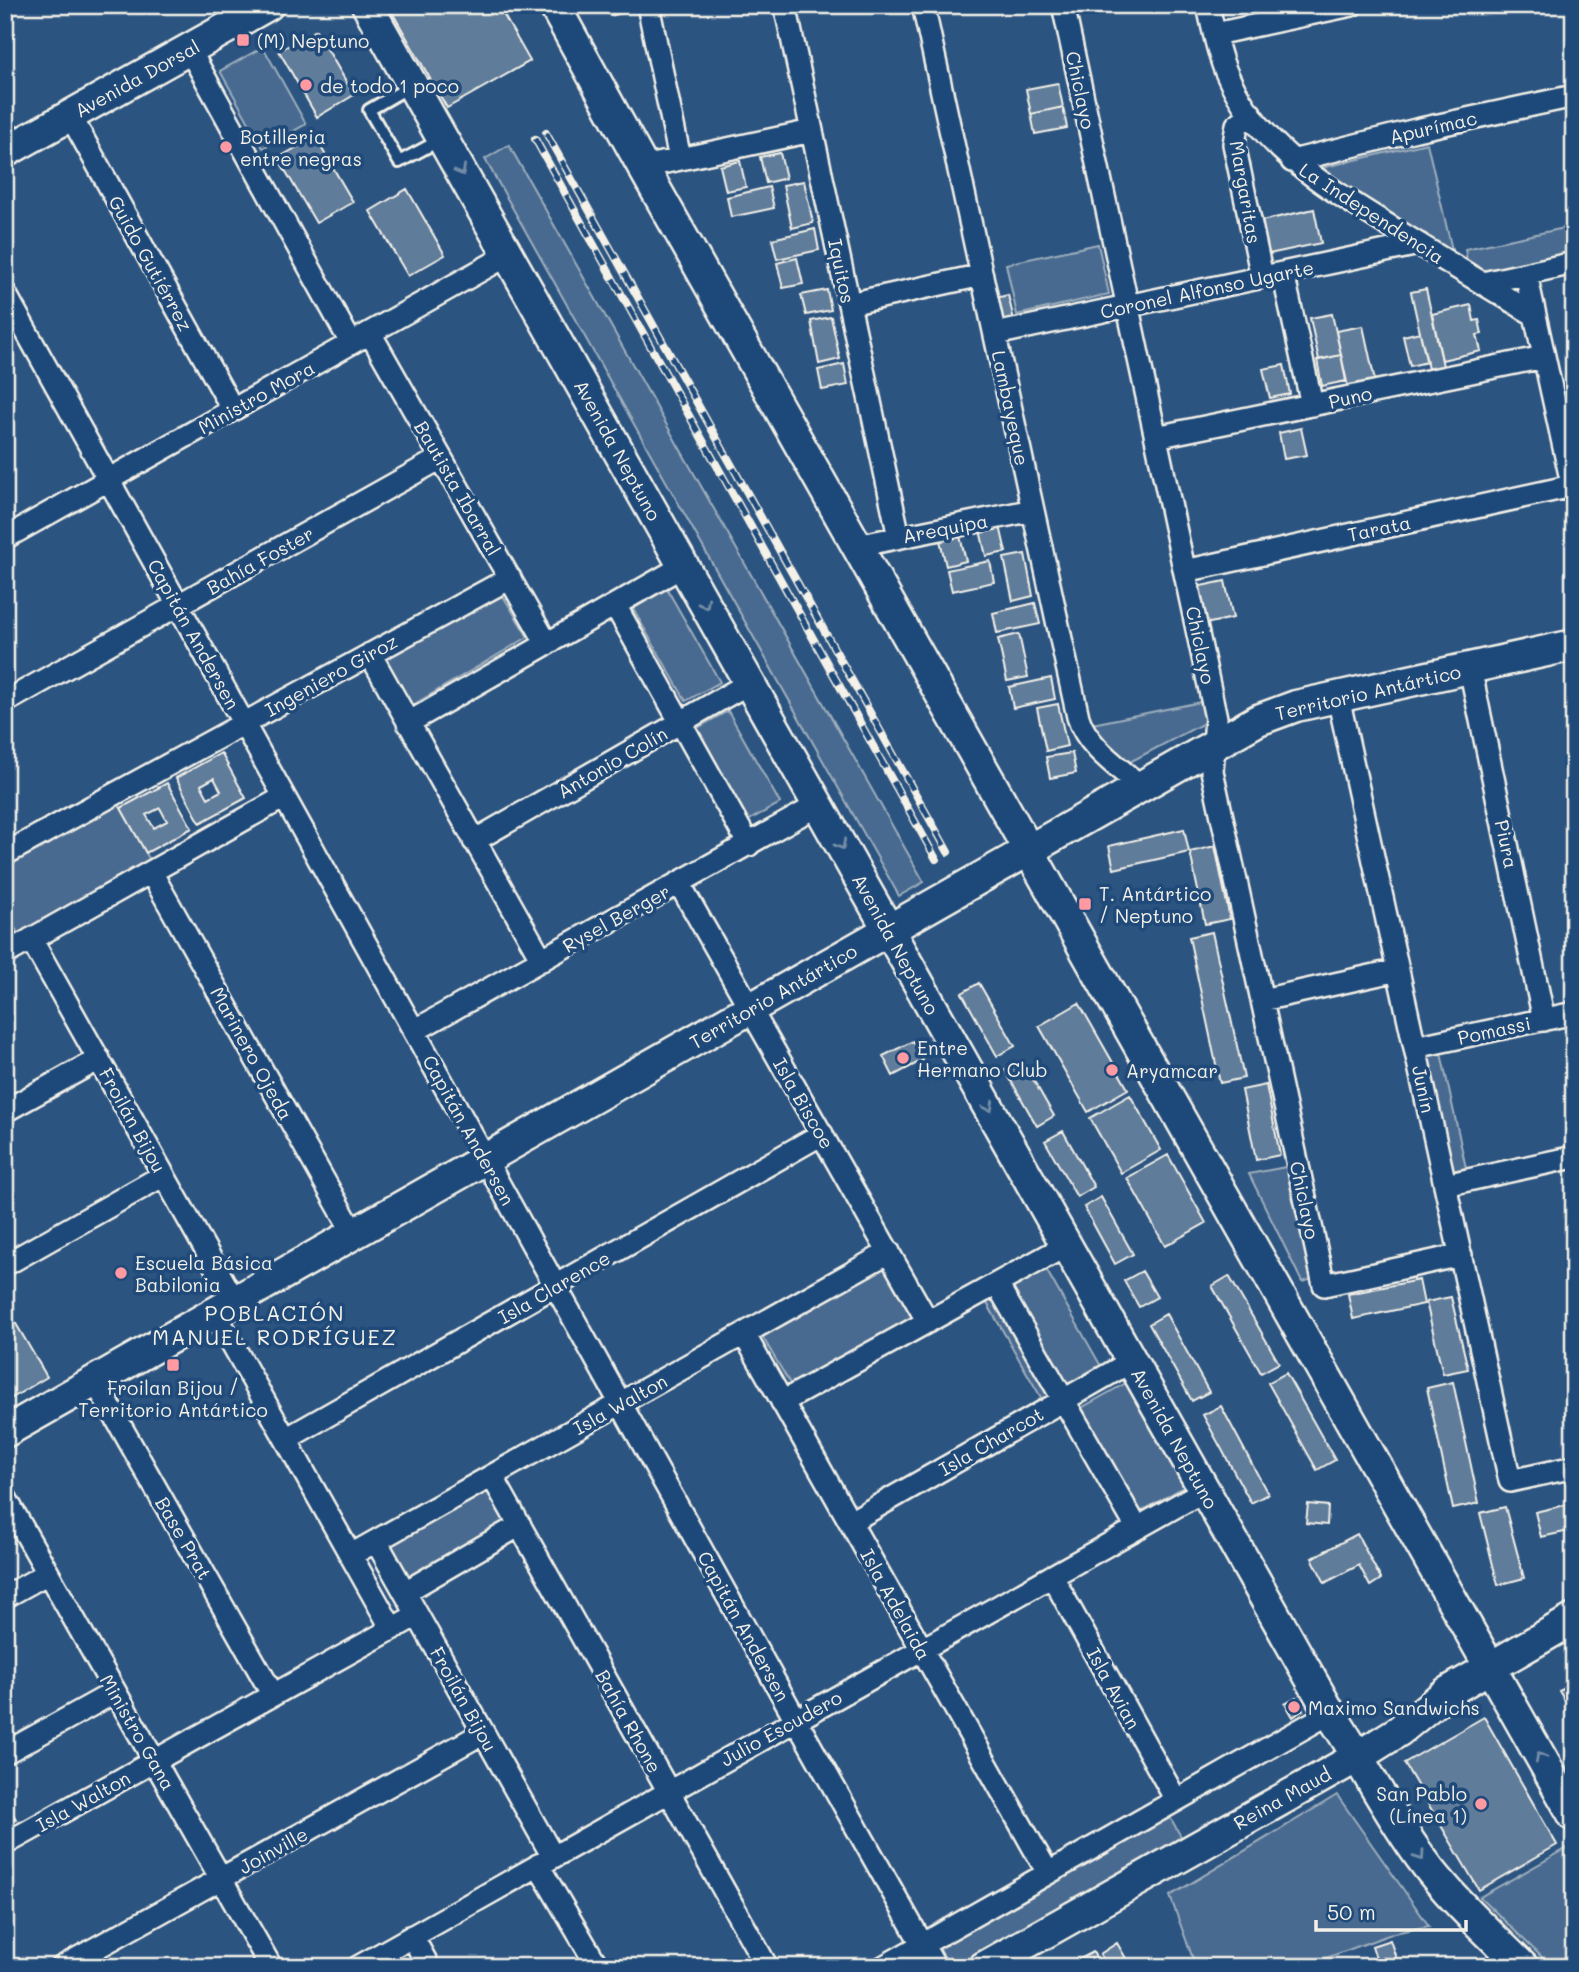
<svg xmlns="http://www.w3.org/2000/svg" width="1579" height="1972" font-family="Mali,sans-serif">
  <style>
    .green { fill: #496b90; stroke: #9eaebc; stroke-width: 2 }
    .building { fill: #5e7b9a; stroke: #f4f1e8; stroke-width: 2; fill-rule: evenodd }
    .lines { fill: none; stroke-linecap: round; stroke-linejoin: round }
    .lane-casing { stroke: #f4f1e8; stroke-width: 16 }
    .street-casing { stroke: #f4f1e8; stroke-width: 26 }
    .secondary-casing { stroke: #f4f1e8; stroke-width: 35 }
    .lane { stroke: #1f4a7a; stroke-width: 10 }
    .street { stroke: #1f4a7a; stroke-width: 21 }
    .secondary { stroke: #1f4a7a; stroke-width: 30 }
    .rail-casing { stroke: #f4f1e8; stroke-width: 8 }
    .rail { stroke: #1f4a7a; stroke-width: 5; stroke-dasharray: 16; stroke-linecap: butt }
    .oneway { stroke: #748da6 }
    .poi-dot { fill: #ff9aa2; stroke: #1f4a7a; stroke-width: 2.5 }
    .labels { text-anchor: middle; dominant-baseline: central; stroke-width: 7; stroke-linejoin: round; paint-order: stroke }
    .poi-label { font-size: 19px; fill: #f4f1e8; stroke: #1f4a7a; text-anchor: start }
    .street-label { font-size: 19px; fill: #f4f1e8; stroke: #1f4a7a }
    .neighbourhood-label { font-size: 21px; letter-spacing: 2px; fill: #f4f1e8; stroke: #1f4a7a }
  </style>
  <rect width="100%" height="100%" fill="#2c5481"/>
  <filter id="ink" filterUnits="userSpaceOnUse"><feTurbulence type="fractalNoise" baseFrequency=".0143" numOctaves="2"/><feDisplacementMap in="SourceGraphic" scale="14" xChannelSelector="R" yChannelSelector="G"/><feConvolveMatrix kernelMatrix="1 2 1 2 8 2 1 2 1" color-interpolation-filters="sRGB"/></filter>
  <g filter="url(#ink)">
    <path class="green" d="M263 47 306 124 263 148 220 71Z
      M1427 143 1453 254 1317 169Z
      M509 145 924 882 899 896 485 159Z
      M1574 226V258L1491 275 1467 261 1465 249Z
      M1098 244 1109 294 1017 315 1006 264Z
      M667 589 720 682 686 701 633 609Z
      M500 591 528 637 411 706 384 659Z
      M1201 702 1206 722 1128 763 1094 730 1092 724Z
      M728 711 780 803 746 822 694 730Z
      M118 803 151 862 19 935 5 910V863Z
      M1441 1053 1466 1168 1447 1172 1422 1057Z
      M1291 1166 1313 1279 1302 1282 1249 1174Z
      M888 1263 916 1318 792 1387 762 1336Z
      M1043 1264 1102 1368 1043 1401 984 1298Z
      M1126 1383 1185 1486 1126 1520 1067 1416Z
      M485 1488 505 1523 410 1578 390 1543Z
      M1337 1795 1429 1926 1394 1933 1302 1967H1196L1170 1896Z
      M1166 1810 1183 1840 958 1967H950L936 1942Z
      M1573 1845 1574 1967H1552L1480 1897Z"/>
    <path class="building" d="M388 5H498L530 61 447 108Z
      M607 5H628L630 11 610 16Z
      M316 30 354 95 317 117 279 51Z
      M1058 83 1063 107 1031 114 1026 89Z
      M1063 107 1067 128 1035 134 1031 114Z
      M315 137 353 202 316 223 278 158Z
      M780 153 786 178 766 183 760 157Z
      M740 161 746 187 726 191 720 166Z
      M804 181 813 223 792 228 783 185Z
      M769 187 774 208 731 217 727 197Z
      M407 189 445 255 408 276 370 211Z
      M1314 209 1321 243 1264 255 1257 222Z
      M815 229 819 250 777 259 772 239Z
      M797 258 803 284 783 288 777 263Z
      M1426 289 1443 366 1428 369 1411 292Z
      M827 290 831 310 806 315 801 295Z
      M1008 295 1014 320 1002 323 996 298Z
      M1471 305 1474 321 1479 320 1482 334 1477 335 1481 351 1442 360 1432 314Z
      M1332 314 1341 355 1319 360 1310 318Z
      M831 317 840 359 819 364 811 321Z
      M1363 326 1375 381 1348 387 1336 331Z
      M1420 332 1427 362 1410 366 1403 336Z
      M1341 355 1346 381 1322 386 1317 360Z
      M844 364 848 385 822 390 818 370Z
      M1284 365 1290 394 1270 398 1263 369Z
      M1301 428 1307 455 1284 459 1279 433Z
      M1000 526 1006 552 986 556 980 530Z
      M960 536 966 561 946 566 940 540Z
      M1025 554 1033 596 1013 601 1004 558Z
      M990 561 994 582 952 591 947 570Z
      M1225 581 1233 618 1205 624 1196 587Z
      M1035 603 1040 624 997 633 993 613Z
      M1019 634 1028 677 1007 681 998 639Z
      M1051 678 1055 699 1013 708 1009 687Z
      M1058 704 1067 746 1046 751 1037 708Z
      M221 753 246 798 200 823 176 778ZM214 778 221 791 208 798 201 785Z
      M1072 753 1076 773 1050 778 1046 757Z
      M167 783 192 828 146 853 121 808ZM160 808 167 821 154 828 146 815Z
      M1184 829 1189 852 1114 869 1109 846Z
      M1215 846 1230 919 1205 924 1190 852Z
      M1212 932 1244 1078 1220 1083 1189 937Z
      M979 983 1015 1046 997 1056 962 993Z
      M1079 1003 1128 1089 1088 1112 1039 1026Z
      M913 1041 923 1060 893 1076 883 1056Z
      M1022 1060 1054 1116 1037 1126 1005 1070Z
      M1266 1085 1280 1155 1256 1160 1242 1090Z
      M1130 1095 1161 1150 1121 1173 1090 1118Z
      M1063 1131 1094 1187 1077 1197 1045 1141Z
      M1168 1155 1206 1223 1165 1246 1127 1178Z
      M1101 1197 1133 1254 1115 1264 1084 1207Z
      M1142 1271 1157 1297 1139 1307 1124 1281Z
      M1229 1276 1279 1363 1261 1373 1212 1286Z
      M1419 1280 1424 1304 1353 1319 1348 1294Z
      M1451 1297 1468 1369 1443 1374 1426 1302Z
      M1166 1314 1209 1392 1192 1401 1149 1324Z
      M15 1322 47 1377 5 1402V1328Z
      M1286 1373 1335 1460 1317 1470 1268 1383Z
      M1453 1382 1479 1503 1453 1509 1427 1388Z
      M1221 1406 1268 1494 1251 1503 1203 1415Z
      M1574 1503V1530L1541 1537 1535 1512Z
      M1308 1504 1328 1506 1327 1525 1306 1523Z
      M1505 1507 1524 1578 1498 1585 1480 1513Z
      M1357 1534 1381 1579 1370 1586 1359 1565 1325 1583 1312 1558Z
      M1574 1684V1716L1559 1691Z
      M1296 1697 1303 1710 1293 1717 1285 1703Z
      M1484 1717 1557 1845 1479 1890 1404 1763Z
      M5 1800 16 1819 5 1825Z
      M1390 1940 1399 1967H1379L1372 1946Z
      M1117 1943 1131 1967H1108L1100 1954Z
      M1093 1952 1101 1967H1065Z"/>
    <g class="lines">
      <g class="lane-casing">
        <path id="lane" d="M409 87 369 110 399 162 442 139"/>
      </g>
      <g class="street-casing">
        <path id="street" d="M648 5 680 159
          M785 5 899 537
          M923 5 1078 717C1087 747 1119 767 1141 787
          M1063 5 1216 718 1212 771 1324 1285 1461 1255
          M1208 5C1213 28 1217 51 1226 72 1259 149 1327 187 1394 229 1441 258 1488 287 1535 315
          M1215 34 1352 5
          M189 49 351 343
          M1251 114 1237 125 1234 144 1262 277
          M70 115 233 410
          M1292 161 1416 130 1574 96
          M643 167 812 131
          M1283 273 1312 405
          M1526 274 1574 493
          M1483 283 1574 263
          M5 293 796 1720 935 1967
          M849 304 982 275
          M370 333 547 644
          M995 334 1419 244
          M1156 437 1544 357
          M5 538 508 255
          M857 546 1033 510
          M1185 571 1572 486
          M615 605 749 845
          M370 654 542 960
          M1470 668 1544 1020
          M1338 697 1510 1481 1574 1467
          M5 702 441 458
          M408 723 683 566
          M474 841 749 683
          M5 854 510 578
          M151 872 354 1234
          M679 883 928 1322
          M31 939 235 1302
          M5 954 284 797
          M1262 1000 1398 970
          M414 1031 818 805
          M1415 1047 1574 1013
          M5 1111 99 1059
          M1445 1185 1574 1157
          M5 1265 164 1175
          M997 1284 1137 1528
          M215 1313 392 1629
          M744 1334 1048 1873
          M95 1381 273 1695
          M782 1402 1067 1245
          M286 1439 822 1134
          M492 1476 767 1967
          M5 1497 271 1967
          M850 1522 1132 1361
          M376 1541 553 1857
          M351 1555 889 1252
          M1052 1576 1176 1800
          M405 1592 520 1525
          M5 1597 48 1573
          M5 1753 115 1692
          M5 1844 417 1615
          M538 1865 598 1967
          M412 1936 429 1967
          M62 1967 483 1733
          M358 1967 1205 1490
          M883 1967 1330 1713"/>
      </g>
      <g class="secondary-casing">
        <path id="secondary" d="M367 5 1330 1713C1362 1760 1387 1812 1421 1858 1450 1898 1488 1932 1523 1967
          M554 5 643 167 1574 1816
          M5 152 268 5
          M5 1432 1258 720 1296 706 1574 645
          M984 1967 1359 1756 1399 1731 1446 1693 1574 1619"/>
      </g>
      <use href="#lane" class="lane"/>
      <use href="#street" class="street"/>
      <use href="#secondary" class="secondary"/>
      <g class="rail-casing">
        <path id="rail" d="M546 133 948 852
          M535 139 936 859"/>
      </g>
      <use href="#rail" class="rail"/>
    </g>
    <defs><path id="oneway-chevron" d="M-2-3.5L2.5 0L-2 3.5" fill="none" stroke-width="1.6" stroke-linecap="round" stroke-linejoin="round" transform="scale(1.75)"/></defs>
    <g class="oneway">
      <use href="#oneway-chevron" transform="translate(461 171) rotate(61)"/>
      <use href="#oneway-chevron" transform="translate(705 604) rotate(61)"/>
      <use href="#oneway-chevron" transform="translate(841 845) rotate(61)"/>
      <use href="#oneway-chevron" transform="translate(989 1107) rotate(61)"/>
      <use href="#oneway-chevron" transform="translate(1540 1757) rotate(-119)"/>
      <use href="#oneway-chevron" transform="translate(1420 1856) rotate(55)"/>
    </g>
  </g>
  <g class="poi-dot">
    <rect x="236" y="33" width="14" height="14" rx="3.5"/>
    <circle cx="306" cy="85" r="7"/>
    <circle cx="226" cy="147" r="7"/>
    <rect x="1078" y="897" width="14" height="14" rx="3.5"/>
    <circle cx="903" cy="1058" r="7"/>
    <circle cx="1112" cy="1070" r="7"/>
    <circle cx="121" cy="1273" r="7"/>
    <rect x="166" y="1358" width="14" height="14" rx="3.5"/>
    <circle cx="1294" cy="1707" r="7"/>
    <circle cx="1481" cy="1804" r="7"/>
  </g>
  <g class="labels">
    <g class="poi-label">
      <text x="257" y="40">(M) Neptuno</text>
      <text x="320" y="85">de todo 1 poco</text>
      <text x="240" y="136">Botilleria<tspan x="240" dy="22">entre negras</tspan></text>
      <text x="1099" y="893">T. Antártico<tspan x="1099" dy="22">/ Neptuno</tspan></text>
      <text x="917" y="1047">Entre<tspan x="917" dy="22">Hermano Club</tspan></text>
      <text x="1126" y="1070">Aryamcar</text>
      <text x="135" y="1262">Escuela Básica<tspan x="135" dy="22">Babilonia</tspan></text>
      <text x="173" y="1387" text-anchor="middle">Froilan Bijou /<tspan x="173" dy="22">Territorio Antártico</tspan></text>
      <text x="1308" y="1707">Maximo Sandwichs</text>
      <text x="1467" y="1793" text-anchor="end">San Pablo<tspan x="1467" dy="22">(Línea 1)</tspan></text>
    </g>
    <g class="street-label">
      <text transform="translate(137 78) rotate(-29)">Avenida Dorsal</text>
      <text transform="translate(1081 90) rotate(78)">Chiclayo</text>
      <text transform="translate(1433 127) rotate(-13)">Apurímac</text>
      <text transform="translate(1246 192) rotate(80)">Margaritas</text>
      <text transform="translate(1372 213) rotate(33)">La Independencia</text>
      <text transform="translate(151 263) rotate(61)">Guido Gutiérrez</text>
      <text transform="translate(842 271) rotate(78)">Iquitos</text>
      <text transform="translate(1207 289) rotate(-12)">Coronel Alfonso Ugarte</text>
      <text transform="translate(256 397) rotate(-29)">Ministro Mora</text>
      <text transform="translate(1350 397) rotate(-12)">Puno</text>
      <text transform="translate(1011 408) rotate(78)">Lambayeque</text>
      <text transform="translate(618 450) rotate(61)">Avenida Neptuno</text>
      <text transform="translate(458 488) rotate(60)">Bautista Ibarral</text>
      <text transform="translate(945 528) rotate(-11)">Arequipa</text>
      <text transform="translate(1379 528) rotate(-12)">Tarata</text>
      <text transform="translate(260 560) rotate(-29)">Bahía Foster</text>
      <text transform="translate(194 634) rotate(61)">Capitán Andersen</text>
      <text transform="translate(1201 645) rotate(78)">Chiclayo</text>
      <text transform="translate(331 675) rotate(-29)">Ingeniero Giroz</text>
      <text transform="translate(1368 692) rotate(-13)">Territorio Antártico</text>
      <text transform="translate(612 762) rotate(-30)">Antonio Colín</text>
      <text transform="translate(1507 844) rotate(78)">Piura</text>
      <text transform="translate(616 918) rotate(-29)">Rysel Berger</text>
      <text transform="translate(896 944) rotate(61)">Avenida Neptuno</text>
      <text transform="translate(773 996) rotate(-30)">Territorio Antártico</text>
      <text transform="translate(1494 1030) rotate(-12)">Pomassi</text>
      <text transform="translate(252 1053) rotate(61)">Marinero Ojeda</text>
      <text transform="translate(1424 1089) rotate(78)">Junín</text>
      <text transform="translate(804 1103) rotate(60)">Isla Biscoe</text>
      <text transform="translate(133 1120) rotate(61)">Froilán Bijou</text>
      <text transform="translate(469 1130) rotate(61)">Capitán Andersen</text>
      <text transform="translate(1305 1200) rotate(78)">Chiclayo</text>
      <text transform="translate(554 1287) rotate(-30)">Isla Clarence</text>
      <text transform="translate(620 1404) rotate(-29)">Isla Walton</text>
      <text transform="translate(1175 1438) rotate(61)">Avenida Neptuno</text>
      <text transform="translate(991 1441) rotate(-30)">Isla Charcot</text>
      <text transform="translate(184 1538) rotate(60)">Base Prat</text>
      <text transform="translate(896 1604) rotate(61)">Isla Adelaida</text>
      <text transform="translate(744 1626) rotate(61)">Capitán Andersen</text>
      <text transform="translate(1114 1688) rotate(61)">Isla Avian</text>
      <text transform="translate(464 1699) rotate(61)">Froilán Bijou</text>
      <text transform="translate(629 1721) rotate(61)">Bahía Rhone</text>
      <text transform="translate(781 1728) rotate(-29)">Julio Escudero</text>
      <text transform="translate(138 1732) rotate(60)">Ministro Gana</text>
      <text transform="translate(1282 1798) rotate(-29)">Reina Maud</text>
      <text transform="translate(83 1801) rotate(-29)">Isla Walton</text>
      <text transform="translate(273 1850) rotate(-29)">Joinville</text>
    </g>
    <g class="neighbourhood-label">
      <text x="275" y="1312">POBLACIÓN<tspan x="275" dy="24">MANUEL RODRÍGUEZ</tspan></text>
    </g>
  </g>
  <rect width="1579" height="1972" fill="none" stroke="#1f4a7a" stroke-width="28"/>
  <rect x="14" y="14" width="1551" height="1944" fill="none" stroke="#f4f1e8" stroke-width="2.5" filter="url(#ink)"/>
  <path d="M1316 1920v10h150v-10" fill="none" stroke="#f4f1e8" stroke-width="3.5"/>
  <text x="1327" y="1920" font-size="21" fill="#f4f1e8" stroke="#1f4a7a" stroke-width="5" paint-order="stroke">50 m</text>
</svg>
